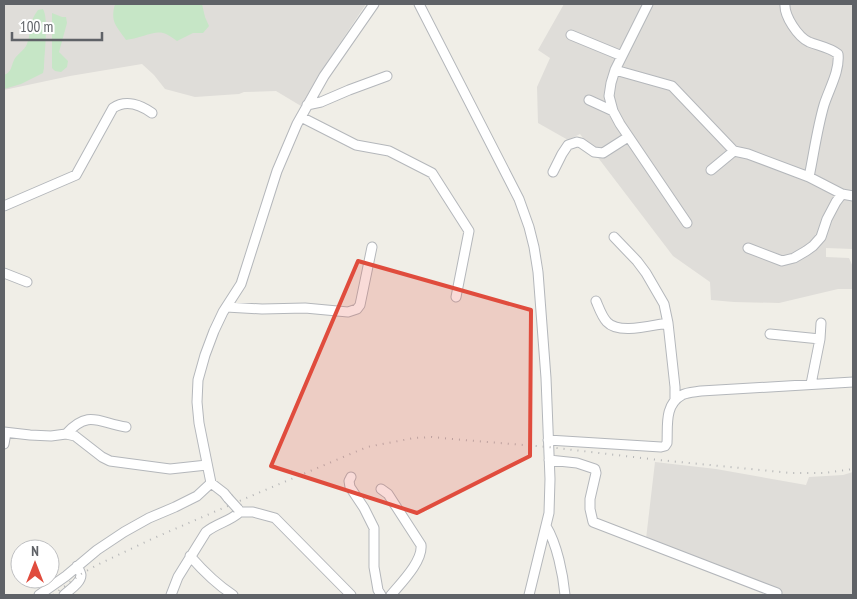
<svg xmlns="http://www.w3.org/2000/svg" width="857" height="599" font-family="'PT Sans Narrow',sans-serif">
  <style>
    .industrial { fill: #dfddd9 }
    .green { fill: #c6e6c6 }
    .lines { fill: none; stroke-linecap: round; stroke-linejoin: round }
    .minor-casing { stroke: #b4b7bb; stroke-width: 11 }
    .minor { stroke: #fff; stroke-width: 9 }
    .rail { stroke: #b5b6b7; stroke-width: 2; stroke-dasharray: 1 6; stroke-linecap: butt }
    .minor-bridge-casing { stroke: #b4b7bb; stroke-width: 11; stroke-linecap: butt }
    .minor-bridge { stroke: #fff; stroke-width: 9 }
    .marked { fill: #e04c3d; fill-opacity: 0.2; stroke: #e04c3d; stroke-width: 4; stroke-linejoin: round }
  </style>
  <rect width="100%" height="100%" fill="#f0eee7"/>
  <path class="industrial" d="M4 4H366L326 64 301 106 276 91 244 92 239 94 195 97 165 89 154 75 142 64 70 76 4 90Z
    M564 4H853V249L826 248V257L849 258 853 267V289H838L779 303 734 302 711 300 710 282 673 256 580 134 568 140 538 123 537 87 550 58 538 50Z
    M655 462 716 469 806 485 809 477 843 475 853 472V595H771L646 539Z"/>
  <path class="green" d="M115 4H202L205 17 209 26 203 33H193L177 41C163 30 159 31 143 36 137 38 131 39 126 40 116 25 110 22 115 4Z
    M43 9C49 19 44 55 44 68L43 73 21 84 4 89V75C12 72 11 66 14 60 18 53 24 51 27 44 32 31 28 23 38 10Z
    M52 13 62 17H66L67 23 59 52 68 61 67 67 61 72 55 71 52 68Z"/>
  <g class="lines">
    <g class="minor-casing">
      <path id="minor" d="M419 4 519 199 529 227 534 247 538 272 546 378 550 479 549 513 529 595
        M648 4 615 70 611 83 609 96 613 111 620 124 687 223
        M785 4C784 16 798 37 809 42 819 46 829 47 838 54 840 71 829 89 824 105 817 129 814 153 809 177
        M571 35 622 56
        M615 70 672 86 734 151 748 154 809 177 842 194 853 196
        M589 100 613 111
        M307 105 321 102 349 90 387 76
        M301 117 356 145 389 151 432 173 469 231 456 297
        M711 170 734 151
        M553 172 562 154 568 145 577 142 581 143 594 152 603 153 628 137
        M4 206 76 175 113 108C126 99 141 105 152 113
        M614 237 637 261 646 273 664 304 668 323 675 387V400
        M748 248 782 261 794 258 806 251 813 246 821 237 827 219 836 202 842 194
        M4 273 27 282
        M596 301C599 308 602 317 607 322 619 335 652 325 668 323
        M226 307 262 309 305 308 348 312 357 309 360 305 372 247
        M770 334 820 339
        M811 384 820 339 821 323
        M4 432 30 435 51 436 66 434 75 436 102 457 110 461 170 469 207 465
        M66 434C89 409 99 423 126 427
        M548 440 661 447 665 446 667 443C668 426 664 405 682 395 687 392 695 392 701 391L853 382
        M4 444 6 433
        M549 460 577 463 595 469 596 473 590 499V509L593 522 777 593
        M351 477 349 481 350 487 364 508 374 528V567L378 590 381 595
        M211 483 224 493 228 498
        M381 489 388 494 421 545C423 561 401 583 391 595
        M238 509 240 512H253L275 518 351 595
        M546 526C557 544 563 574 565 595
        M190 556C204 572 216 584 233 595
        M39 595 66 576 97 550 124 532 149 518 175 507 197 496 211 483 199 423 197 402 198 380 205 355 214 331 223 312 241 284 277 171 297 124 324 76 374 4
        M64 595C69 590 81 583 81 575 81 573 78 568 77 566
        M171 595 178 577 206 532C217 523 229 522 240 512"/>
    </g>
    <use href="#minor" class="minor"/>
    <path class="rail" d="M53 595 81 574 99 564 154 538 244 499 367 447 414 438 432 437 452 439 548 447 659 460 791 473H824L853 469"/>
    <g class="minor-bridge-casing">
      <path id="minor-bridge" d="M228 498 238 509"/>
    </g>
    <use href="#minor-bridge" class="minor-bridge"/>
  </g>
  <path class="marked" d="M358 261 531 310 530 456 417 513 271 466Z"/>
  <rect width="857" height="599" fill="none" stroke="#5f6267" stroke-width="10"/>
  <g transform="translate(35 564)"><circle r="24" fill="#ffffff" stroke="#bfc0c2"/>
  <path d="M0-4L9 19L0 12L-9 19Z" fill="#e04c3d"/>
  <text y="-8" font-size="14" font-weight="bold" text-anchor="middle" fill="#5f6267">N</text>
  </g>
  <path d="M12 32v8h90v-8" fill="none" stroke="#5f6267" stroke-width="2.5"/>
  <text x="20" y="32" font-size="15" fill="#5f6267" stroke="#ffffff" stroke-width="4" paint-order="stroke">100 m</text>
</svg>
